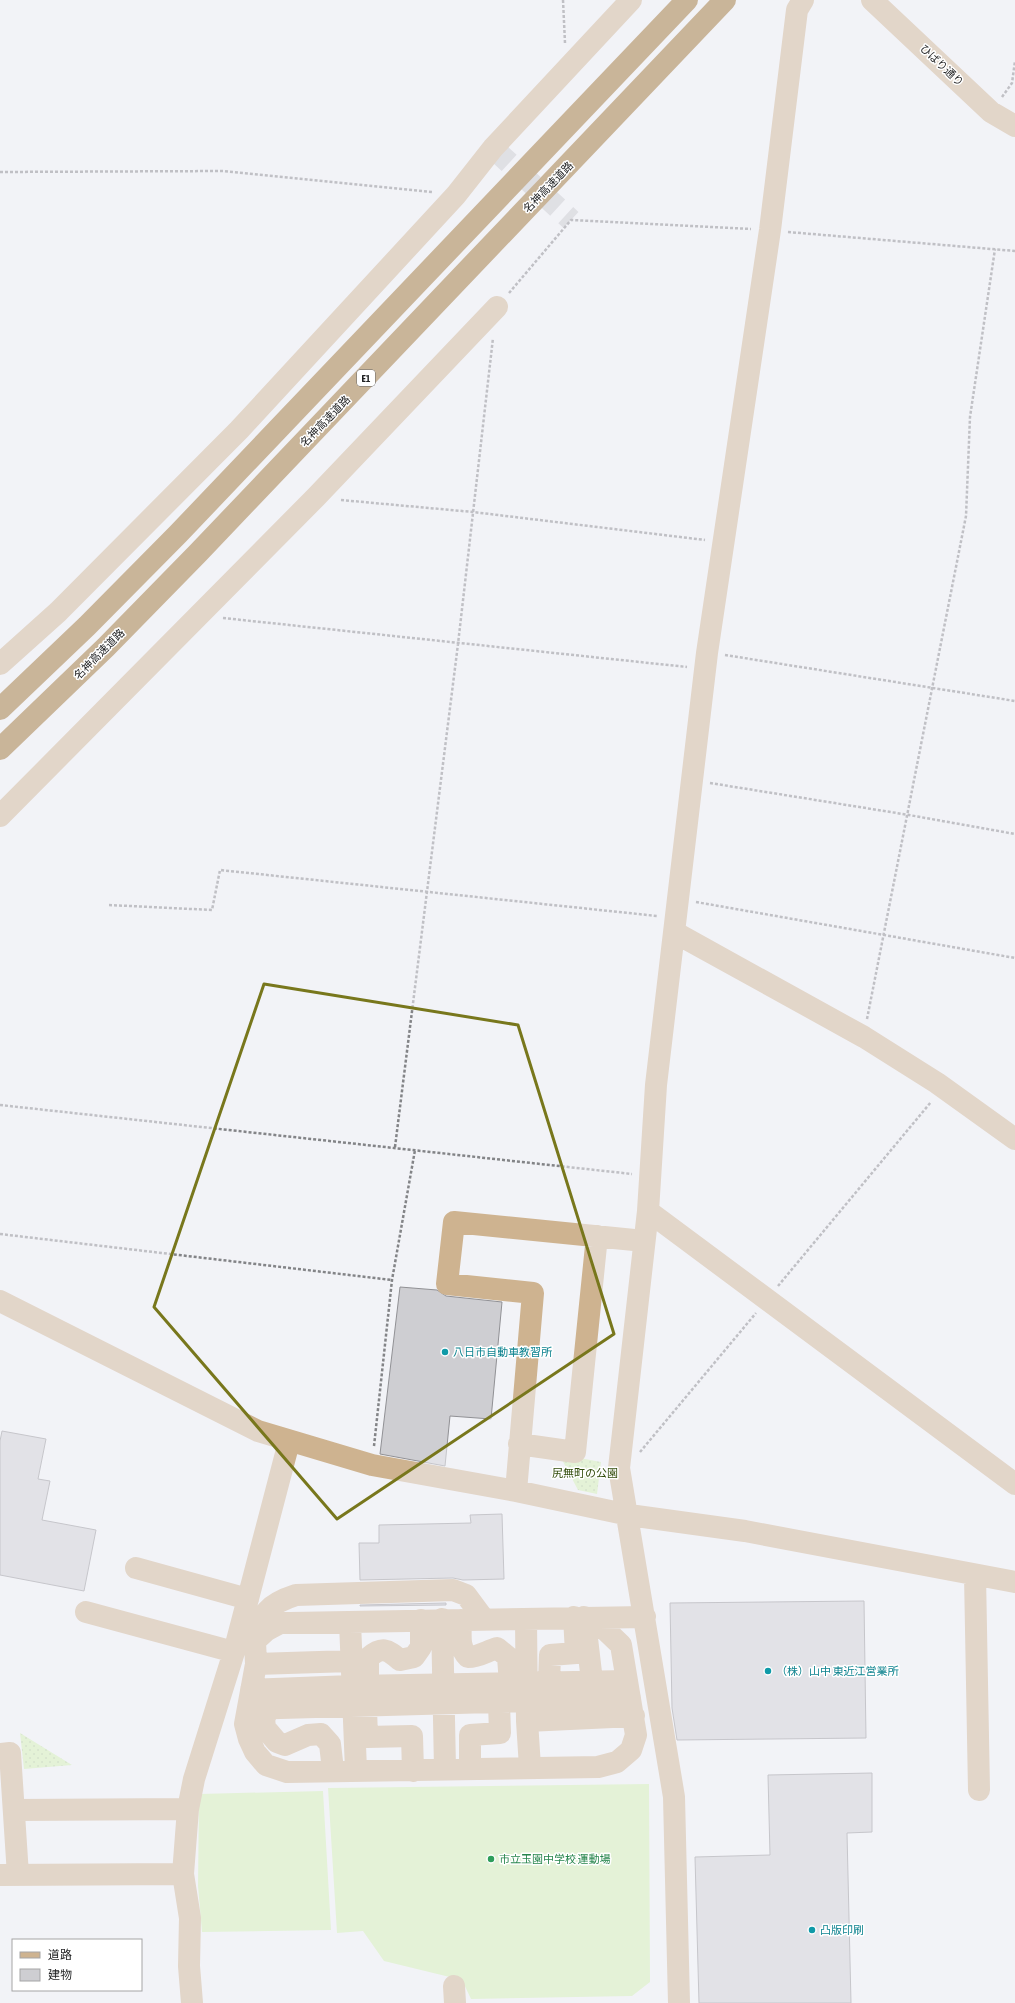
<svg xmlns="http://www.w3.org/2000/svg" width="1015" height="2003" font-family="'Asap Condensed','Noto Sans JP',sans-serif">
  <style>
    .grass { fill: url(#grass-dots) }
    .garden { fill: #d2f2b0 }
    .building { fill: #ceced2; stroke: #919195 }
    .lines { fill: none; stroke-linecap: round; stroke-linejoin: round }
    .minor-tunnel { stroke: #c8c9cc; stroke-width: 22; stroke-dasharray: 22 11; stroke-linecap: butt }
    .path { stroke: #838487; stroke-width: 2.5; stroke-dasharray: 3 2; stroke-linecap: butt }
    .minor { stroke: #ceb390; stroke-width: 22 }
    .highway { stroke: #986a27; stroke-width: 22 }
    .marked { fill: none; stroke: #78771c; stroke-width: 3; stroke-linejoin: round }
    .culture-dot { fill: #0f9aa8; stroke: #fff; stroke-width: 1.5 }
    .leisure-dot { fill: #2e9e5b; stroke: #fff; stroke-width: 1.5 }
    .labels { text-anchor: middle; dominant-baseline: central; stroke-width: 3; stroke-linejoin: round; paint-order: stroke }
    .shield { fill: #fff; stroke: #626263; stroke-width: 1 }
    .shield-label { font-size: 10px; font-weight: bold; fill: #1e1f20 }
    .street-label { font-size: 11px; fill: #1e1f20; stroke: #fff }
    .culture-label { font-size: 11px; fill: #0d838f; stroke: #fff; text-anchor: start }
    .park-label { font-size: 11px; fill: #324c0b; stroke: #fff }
    .leisure-label { font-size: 11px; fill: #27864d; stroke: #fff; text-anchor: start }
  </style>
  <defs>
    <pattern id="grass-dots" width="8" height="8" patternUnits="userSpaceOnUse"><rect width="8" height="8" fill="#d2f2b0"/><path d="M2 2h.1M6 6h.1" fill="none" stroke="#b4cf97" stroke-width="1.8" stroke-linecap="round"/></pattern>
  </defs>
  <rect width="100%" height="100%" fill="#f2f3f7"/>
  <path class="grass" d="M559 1454 601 1462 597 1494 578 1490Z
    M20 1733 72 1765 24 1769Z"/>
  <path class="garden" d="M649 1784 650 1982 632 1996 471 1999 462 1980 384 1961 363 1931 337 1933 328 1788Z
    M323 1791 331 1930 202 1932 198 1886 199 1794Z"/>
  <path class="building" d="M400 1287 437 1290 446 1296 502 1302 491 1419 450 1416 445 1466 380 1454Z
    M2 1431 46 1439 38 1479 50 1481 42 1520 96 1530 84 1591 0 1575V1441Z
    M502 1514 504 1579 463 1580 453 1578 360 1580 359 1543H379V1525L471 1523 470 1515Z
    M864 1601 866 1738 677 1740 672 1708 670 1603Z
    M446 1603V1605L360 1606V1605Z
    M872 1773V1832L847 1833 851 2003H699L695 1857 770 1855 768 1775Z"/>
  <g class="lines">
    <path class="minor-tunnel" d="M493 148 571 220"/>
    <path class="path" d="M563 0 565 43
      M1002 97 1012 83 1015 61
      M0 172 223 171 432 192
      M788 232 1015 251
      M509 293 571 220 751 229
      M341 500 473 512 705 540
      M223 618 687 667
      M725 655 1015 701
      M710 783 909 815 1015 834
      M696 902 1015 958
      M109 905 212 910 220 870 657 916
      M867 1019 966 516 970 417 995 249
      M0 1105 632 1174
      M395 1147 458 644 493 338
      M0 1234 392 1280
      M778 1286 931 1102
      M374 1446 392 1280 415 1150
      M640 1452 756 1313"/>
    <path class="minor" d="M872 0 991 112 1015 126
      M0 664 58 612 239 430 456 195 493 148 631 0
      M0 816 316 497 497 307
      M674 932 864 1037 937 1083 1015 1139
      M648 1211 1015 1484
      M0 1301 258 1431 372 1465 516 1491 629 1515 745 1531 1015 1582
      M519 1444 575 1452 597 1236
      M516 1491 533 1293 447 1284 454 1222 644 1241
      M136 1568 248 1599
      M975 1575 979 1790
      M86 1612 234 1652
      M584 1617 595 1620 621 1645 636 1735 631 1750 617 1762 598 1767 287 1772 266 1765 255 1752 249 1739 245 1724 256 1664 255 1641 267 1630 280 1623C402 1622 524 1618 645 1617
      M442 1619 445 1769
      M526 1619 527 1721 530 1767
      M461 1620C461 1633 458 1648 468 1657 479 1657 487 1651 497 1648L508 1657 510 1684
      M350 1622 356 1770
      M586 1630 592 1681
      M255 1641C261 1613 268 1604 296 1595L453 1590 466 1595 483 1618
      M256 1664 351 1661
      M549 1683 550 1655 576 1653 574 1617
      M368 1686V1658C382 1646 387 1649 400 1660L414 1657 421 1647V1620
      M251 1690 352 1686 627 1681
      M270 1708 264 1718 265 1728 277 1742 285 1745 308 1735 321 1734 330 1744 333 1770
      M248 1709 630 1698
      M366 1709 367 1737 412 1736 413 1771
      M527 1721 634 1716
      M0 1754 10 1753 18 1875
      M470 1769V1735L500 1733 499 1703
      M14 1810 188 1809
      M0 1875 183 1874
      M454 1986 455 2003
      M192 2003 189 1966 190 1918 183 1874 188 1809 194 1779 234 1652 289 1442
      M679 2003 674 1797 619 1468 648 1211 656 1085 707 653 770 230 797 10 803 0"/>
    <path class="highway" d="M0 709 87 626 178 534 687 0
      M0 749 106 647 198 553 725 0"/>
  </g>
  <path d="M0 0H1015V2003H0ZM264 984 518 1025 614 1334 337 1519 154 1307Z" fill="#f2f3f7" fill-opacity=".55" fill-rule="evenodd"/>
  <path class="marked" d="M264 984 518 1025 614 1334 337 1519 154 1307Z"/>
  <g class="culture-dot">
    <circle cx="445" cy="1352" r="4"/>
    <circle cx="768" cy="1671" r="4"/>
    <circle cx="812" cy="1930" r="4"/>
  </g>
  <circle class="leisure-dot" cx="491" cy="1859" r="4"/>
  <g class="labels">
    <rect class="shield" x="357" y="370" width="18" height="16" rx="3"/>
    <g class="shield-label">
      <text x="366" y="378">E1</text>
    </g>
    <g class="street-label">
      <text transform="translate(942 65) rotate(43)">ひばり通り</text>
      <text transform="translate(548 187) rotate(-46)">名神高速道路</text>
      <text transform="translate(325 421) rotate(-46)">名神高速道路</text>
      <text transform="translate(99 654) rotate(-45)">名神高速道路</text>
    </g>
    <g class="culture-label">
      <text x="453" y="1352">八日市自動車教習所</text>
      <text x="776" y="1671">（株）山中 東近江営業所</text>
      <text x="820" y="1930">凸版印刷</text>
    </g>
    <g class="park-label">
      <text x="585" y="1473">尻無町の公園</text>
    </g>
    <g class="leisure-label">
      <text x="499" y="1859">市立玉園中学校 運動場</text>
    </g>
  </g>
  <rect x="12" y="1939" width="130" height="52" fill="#ffffff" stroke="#a5a5a6"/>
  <rect x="20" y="1952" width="20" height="6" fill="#ceb390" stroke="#a5a5a6"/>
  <text x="48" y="1959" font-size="12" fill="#1e1f20">道路</text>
  <rect x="20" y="1969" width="20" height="12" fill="#ceced2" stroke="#a5a5a6"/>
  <text x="48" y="1979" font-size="12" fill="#1e1f20">建物</text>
</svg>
